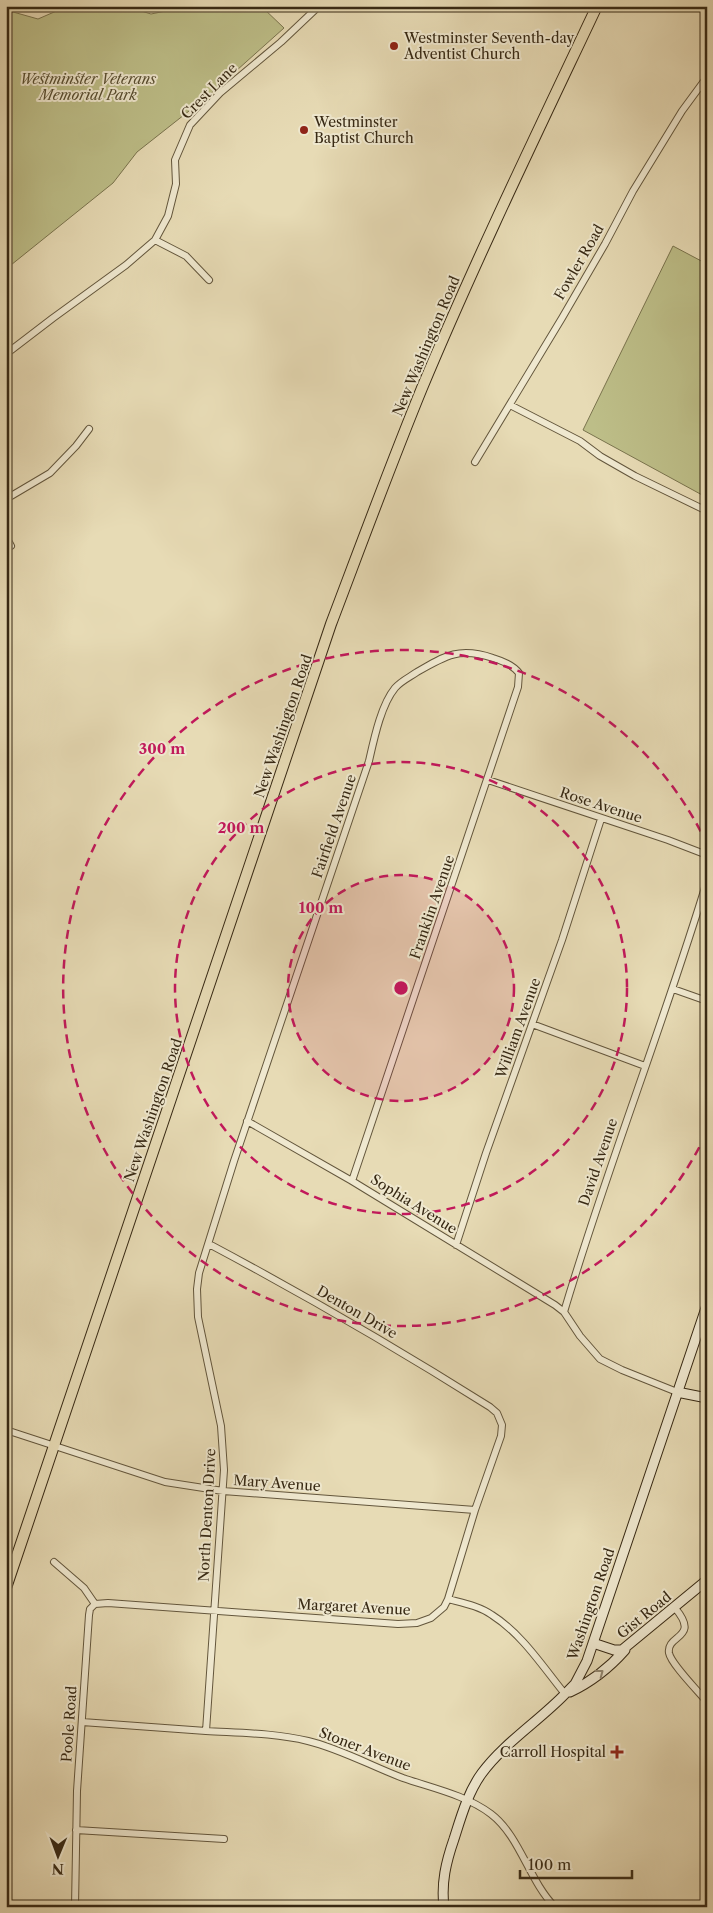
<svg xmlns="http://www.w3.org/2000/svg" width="713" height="1913" font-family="'Libre Caslon Text',serif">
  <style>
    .green { fill: #bdbe88; stroke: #7a744e }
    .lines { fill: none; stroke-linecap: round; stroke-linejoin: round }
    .street-casing { stroke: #63563c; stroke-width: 8 }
    .secondary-casing { stroke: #372914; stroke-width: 11 }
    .primary-casing { stroke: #372914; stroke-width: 12 }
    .street { stroke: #efe8cf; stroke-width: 6 }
    .secondary { stroke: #efe8cf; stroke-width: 9 }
    .primary { stroke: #e7dbb5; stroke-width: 10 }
    .oneway { stroke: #938872 }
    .ring { fill: none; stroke: #c2185b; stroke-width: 2.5; stroke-dasharray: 9 6 }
    .poi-dot { fill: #8f2418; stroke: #efe8cf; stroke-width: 2 }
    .labels { text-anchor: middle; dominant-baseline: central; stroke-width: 4; stroke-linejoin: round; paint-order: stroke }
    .poi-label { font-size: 14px; fill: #372914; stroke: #efe8cf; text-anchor: start }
    .park-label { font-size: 14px; font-style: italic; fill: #584e31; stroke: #efe8cf }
    .street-label { font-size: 14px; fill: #372914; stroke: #efe8cf }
    .centre { fill: #c2185b; stroke: #efe8cf; stroke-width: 2.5 }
    .ring-label { font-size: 15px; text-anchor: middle; font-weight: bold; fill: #c2185b; stroke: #efe8cf; stroke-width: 4; stroke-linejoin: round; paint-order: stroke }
  </style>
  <rect width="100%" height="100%" fill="#e7dbb5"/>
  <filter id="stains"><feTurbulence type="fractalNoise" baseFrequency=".004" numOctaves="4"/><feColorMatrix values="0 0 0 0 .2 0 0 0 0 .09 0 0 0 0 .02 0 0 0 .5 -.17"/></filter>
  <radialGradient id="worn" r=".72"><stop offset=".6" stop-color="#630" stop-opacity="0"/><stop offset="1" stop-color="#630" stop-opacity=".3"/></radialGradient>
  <path class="green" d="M68 6H125L151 14 190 6H261L284 28 208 96 137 152 113 183 6 269V10L38 19Z
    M673 246 707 264V491L704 496 583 430Z"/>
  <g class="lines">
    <g class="street-casing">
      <path id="street" d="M155 240 186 256 209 280
        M6 354 53 318 126 265 155 240 168 216 176 184 175 160 190 125 220 93 281 42 319 6
        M510 405 580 441 600 456 635 476 707 511
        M475 462 562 318 605 244 633 191 682 111 707 77
        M6 499 50 473 76 446 89 429
        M6 537 11 546
        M488 780 668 840 707 855
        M673 989 707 1001
        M532 1024 645 1066
        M247 1121 352 1181 555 1305 564 1312 580 1336 600 1359 622 1370 677 1392
        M456 1245 486 1153 562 940 601 819
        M564 1312C607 1167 663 1026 707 881
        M6 1430 165 1482 223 1491 475 1510
        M54 1562 84 1588 95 1604
        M448 1599C463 1603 479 1606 492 1615 522 1634 543 1667 565 1694
        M95 1604 108 1603 398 1624 417 1623 431 1618 444 1607 448 1599 475 1510 501 1436 502 1425 497 1413 490 1407C398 1349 305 1295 209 1244
        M675 1608C701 1639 666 1634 669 1653 671 1664 699 1692 707 1702
        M82 1722C123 1725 165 1728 206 1731 240 1733 275 1733 308 1741 341 1749 371 1766 403 1778 432 1788 466 1795 491 1814 520 1836 529 1881 555 1907
        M206 1731 224 1470 221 1426 198 1317 197 1289 199 1273 234 1161 369 761C374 739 381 705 395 688 401 681 410 677 417 672 446 655 460 647 493 658 503 661 513 665 519 673L518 687 352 1181
        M76 1830 224 1839
        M75 1907 77 1791 89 1615 90 1609 95 1604"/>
    </g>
    <g class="secondary-casing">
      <path id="secondary" d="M677 1392 707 1398
        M593 1643 614 1650H622L707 1580
        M570 1692C591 1682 610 1667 625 1650
        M444 1907C441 1883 446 1862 454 1839 461 1817 468 1792 482 1773 503 1744 540 1720 565 1694L575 1684 587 1661 707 1305"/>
    </g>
    <g class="primary-casing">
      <path id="primary" d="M6 1588 331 624C361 545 390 466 422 388 476 259 537 133 597 6"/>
    </g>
    <use href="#street" class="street"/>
    <use href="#secondary" class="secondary"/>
    <use href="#primary" class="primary"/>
  </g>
  <defs><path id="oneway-chevron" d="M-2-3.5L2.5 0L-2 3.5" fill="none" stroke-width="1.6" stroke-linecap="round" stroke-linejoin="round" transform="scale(1.25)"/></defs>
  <use class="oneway" href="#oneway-chevron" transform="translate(600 1673) rotate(-37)"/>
  <circle cx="401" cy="988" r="113" fill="#c2185b" fill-opacity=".12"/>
  <g class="ring">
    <circle cx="401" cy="988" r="113"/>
    <circle cx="401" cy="988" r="226"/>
    <path d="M706 1134A338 338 0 1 1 706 842"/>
  </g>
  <g class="poi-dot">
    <circle cx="394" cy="46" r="5"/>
    <circle cx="304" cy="130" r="5"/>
    <path d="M614.5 1744.5h5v5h5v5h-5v5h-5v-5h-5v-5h5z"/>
  </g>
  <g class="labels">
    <g class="poi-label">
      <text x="404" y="38">Westminster Seventh-day<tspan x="404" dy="16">Adventist Church</tspan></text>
      <text x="314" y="122">Westminster<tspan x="314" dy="16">Baptist Church</tspan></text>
      <text x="606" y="1752" text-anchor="end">Carroll Hospital</text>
    </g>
    <g class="park-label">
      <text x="88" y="79">Westminster Veterans<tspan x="88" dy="16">Memorial Park</tspan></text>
    </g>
    <g class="street-label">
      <text transform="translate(209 91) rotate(-45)">Crest Lane</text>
      <text transform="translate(579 262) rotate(-60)">Fowler Road</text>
      <text transform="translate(426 346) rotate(-67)">New Washington Road</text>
      <text transform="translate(283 726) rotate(-71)">New Washington Road</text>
      <text transform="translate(601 805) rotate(18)">Rose Avenue</text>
      <text transform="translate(334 826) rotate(-71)">Fairfield Avenue</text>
      <text transform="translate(432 907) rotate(-71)">Franklin Avenue</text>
      <text transform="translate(518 1028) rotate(-70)">William Avenue</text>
      <text transform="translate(153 1110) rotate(-71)">New Washington Road</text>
      <text transform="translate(598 1162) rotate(-71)">David Avenue</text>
      <text transform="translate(414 1204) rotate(32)">Sophia Avenue</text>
      <text transform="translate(357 1312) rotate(30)">Denton Drive</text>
      <text transform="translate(277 1483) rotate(4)">Mary Avenue</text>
      <text transform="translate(207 1515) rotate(-87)">North Denton Drive</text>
      <text transform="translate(591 1604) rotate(-71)">Washington Road</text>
      <text transform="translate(354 1607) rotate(3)">Margaret Avenue</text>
      <text transform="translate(644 1615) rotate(-39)">Gist Road</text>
      <text transform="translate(69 1724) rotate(-86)">Poole Road</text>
      <text transform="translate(365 1749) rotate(21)">Stoner Avenue</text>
    </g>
  </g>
  <circle cx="401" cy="988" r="8" class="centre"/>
  <g class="ring-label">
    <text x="162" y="754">300 m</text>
    <text x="241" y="833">200 m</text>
    <text x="321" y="913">100 m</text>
  </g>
  <rect width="713" height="1913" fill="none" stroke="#e7dbb5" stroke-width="25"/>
  <rect x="8" y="8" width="698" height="1898" fill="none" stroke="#372914" stroke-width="2.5"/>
  <rect x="12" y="12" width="688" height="1888" fill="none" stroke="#372914"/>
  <g transform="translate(58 1856) rotate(181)" stroke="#efe8cf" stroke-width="4" paint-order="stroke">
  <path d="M0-4L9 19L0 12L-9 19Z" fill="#372914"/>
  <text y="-8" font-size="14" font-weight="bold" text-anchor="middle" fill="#372914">N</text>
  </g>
  <path d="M520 1870v8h112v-8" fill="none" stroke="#372914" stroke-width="2.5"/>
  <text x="528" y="1870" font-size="15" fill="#372914" stroke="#efe8cf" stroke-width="4" paint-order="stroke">100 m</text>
  <rect width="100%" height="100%" filter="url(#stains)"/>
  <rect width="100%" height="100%" fill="url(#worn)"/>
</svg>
